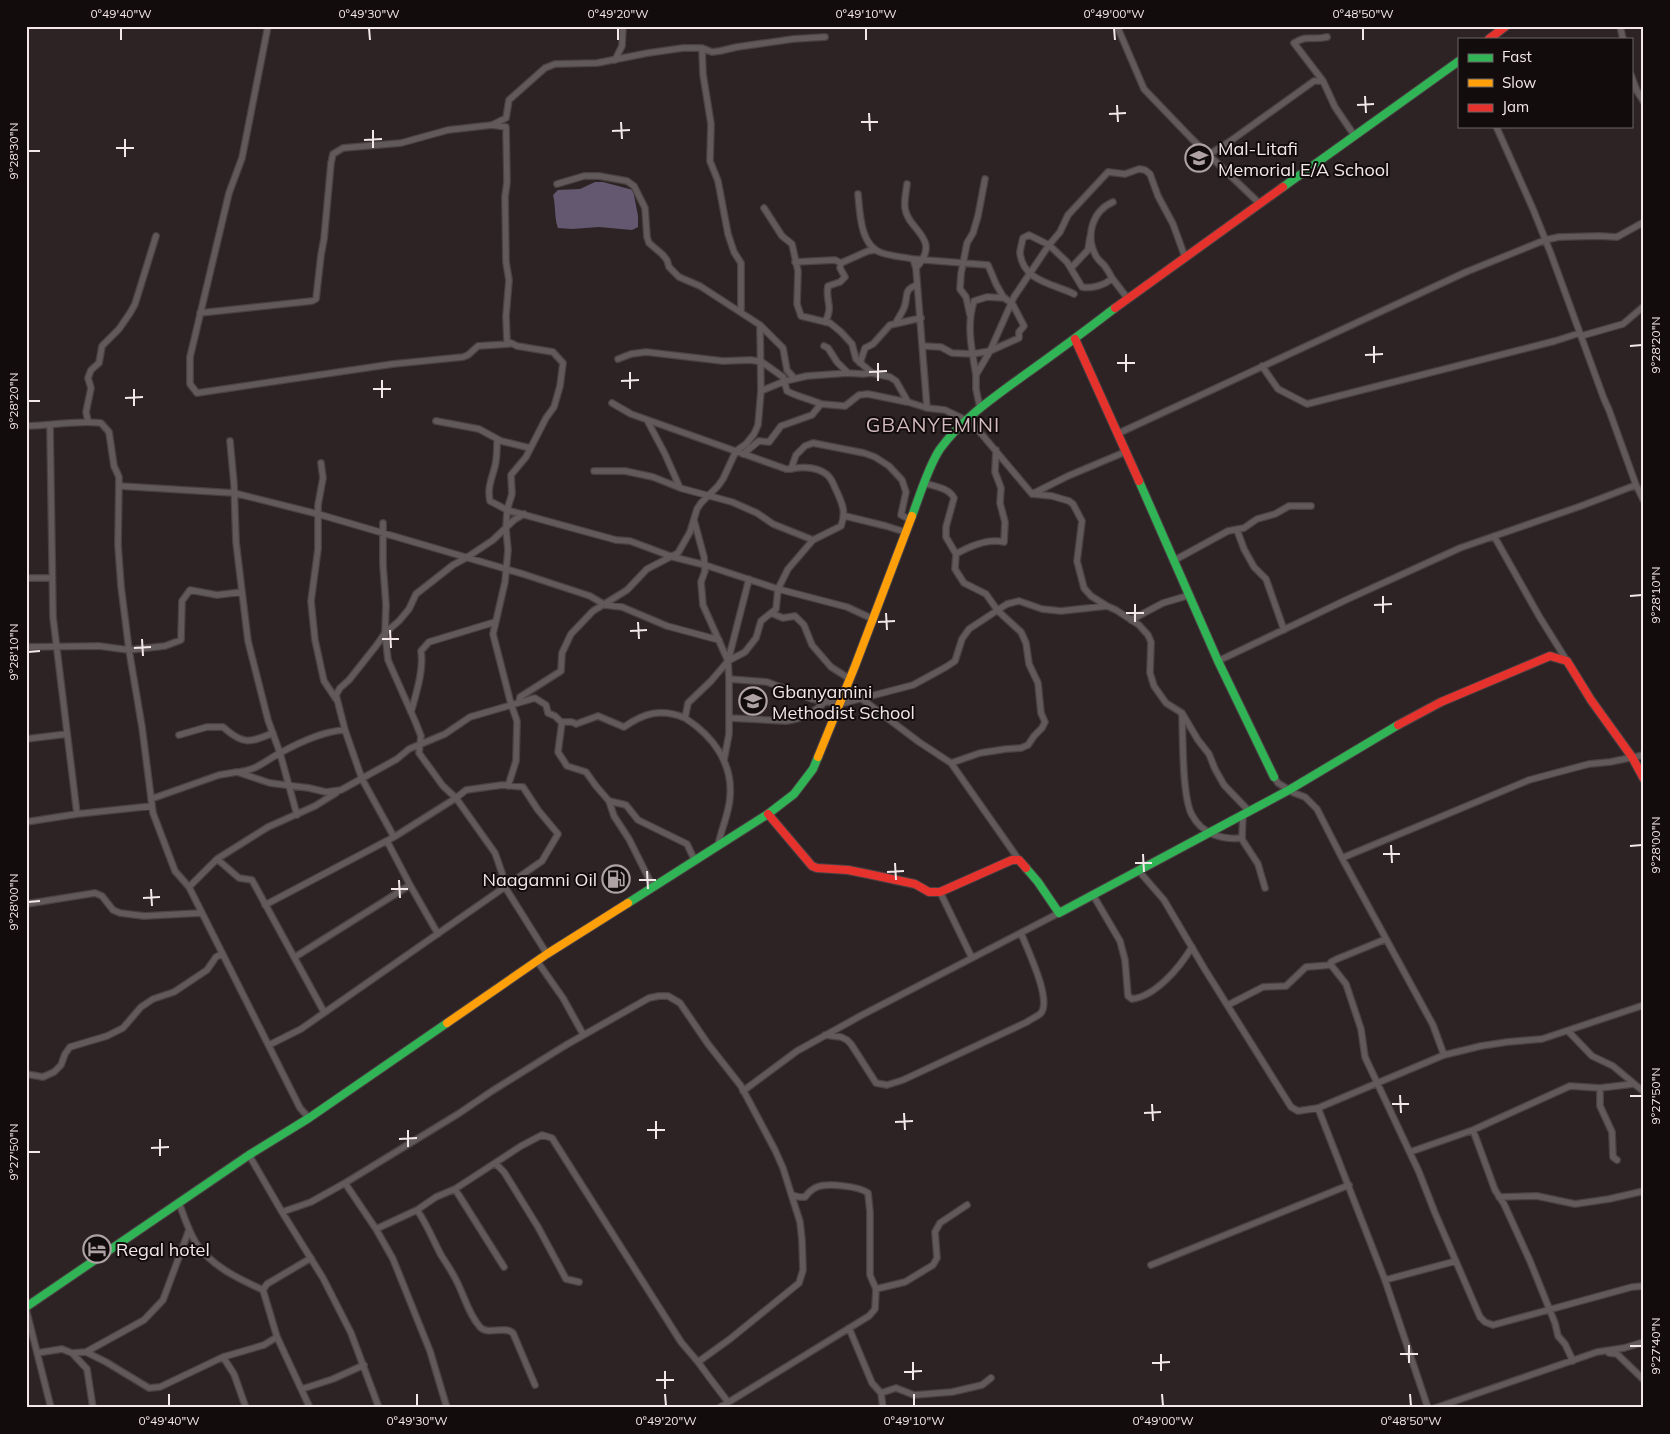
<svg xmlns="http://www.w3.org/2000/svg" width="1670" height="1434" font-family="Mulish,sans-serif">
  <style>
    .water { fill: #63586f }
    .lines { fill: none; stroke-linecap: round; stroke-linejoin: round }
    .street-casing { stroke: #4a4143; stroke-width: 8 }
    .fast-casing { stroke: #4a4143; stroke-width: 10 }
    .slow-casing { stroke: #4a4143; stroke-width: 10 }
    .jam-casing { stroke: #4a4143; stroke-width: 10 }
    .street { stroke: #61595a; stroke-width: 5.5 }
    .fast { stroke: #30b455; stroke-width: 8 }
    .slow { stroke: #ff9f0a; stroke-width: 8 }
    .jam { stroke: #e5322d; stroke-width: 8 }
    .ticks { fill: none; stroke: #f4e7e9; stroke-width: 2 }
    .labels { text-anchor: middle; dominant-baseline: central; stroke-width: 4; stroke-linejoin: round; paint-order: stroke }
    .poi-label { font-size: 18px; fill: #f4e7e9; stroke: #130c0d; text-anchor: start }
    .quarter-label { font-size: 20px; letter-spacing: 1px; fill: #d3bbbf; stroke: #130c0d }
    .neatline { fill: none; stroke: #f4e7e9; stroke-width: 2 }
    .ticks-label { font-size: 12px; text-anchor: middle; fill: #f4e7e9 }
  </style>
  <rect width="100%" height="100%" fill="#2d2325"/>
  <path class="water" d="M595 182H603L633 190 638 216V227L632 230 599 227 572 229 558 228C554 217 556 206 553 195L558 190 580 189Z"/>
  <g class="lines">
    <g class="street-casing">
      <path id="street" d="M268 26 242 158 229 193 190 357V384L197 393 393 364 463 357 468 355 478 346 509 344
        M1117 26 1144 89 1192 139 1259 203
        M1620 26 1623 39
        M615 60 622 46 623 26
        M1631 75 1637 91 1644 102
        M1323 81 1294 43C1309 34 1311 41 1327 37
        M492 125 506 127 507 182 505 197 506 262 509 280 506 316 507 341 517 346 553 352 563 363 560 386 554 407 546 418 526 457 511 475 512 494 507 510 506 529 508 550 505 582 493 634 511 704 517 721 516 761 508 786
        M1496 126 1533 209 1551 254 1604 399 1609 410 1636 485 1644 501
        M1208 155 1229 142 1314 81H1323L1335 107 1354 135
        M557 184 584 176H599L627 181 634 186 645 208 647 237 649 243 662 254 667 260 669 267 679 277 700 286 760 325 783 348 787 370 794 378
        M907 184C906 192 904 201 905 208 907 230 943 238 916 268
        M858 194C860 213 860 246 882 253 891 256 903 257 913 259L916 268 927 408
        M764 208 782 236 792 244 798 271 797 304 801 316 830 323 841 332 852 344 856 359 872 373
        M913 259 988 265 996 284 1004 298 1012 303 1024 326 1019 332V338L990 351 973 354 952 353 941 347 923 346
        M795 262 835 260 841 263
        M1071 268 1088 250 1090 237
        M1112 278C1110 274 1107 269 1104 265 1101 262 1098 260 1096 256 1085 236 1092 211 1113 202
        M1074 294C1055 284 1023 282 1020 253 1020 249 1022 243 1023 238L1029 235 1049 245 1067 262 1082 287C1091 289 1106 285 1112 278L1128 299
        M741 312V263L734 252 728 234 718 181 710 161 711 124 703 74 702 48 712 52 720 51 737 47 793 39 825 37
        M200 313 312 301 316 299 321 255 324 239 331 163 333 154 343 148 401 143 448 130 492 125 506 118 509 100 545 68 555 64 597 63 648 53 683 48H702
        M970 315 966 297 960 289 961 274 967 243 973 233 978 216 985 179
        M825 322C834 306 825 301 828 286L840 282 845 277 840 268 841 263 868 251 875 250
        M896 323C898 318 902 313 904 308 909 297 902 290 917 285
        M1581 336 1623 324 1644 306
        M824 346 828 348 837 362 848 373
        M618 359 631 354 646 352 723 361 751 360 762 362 783 377 787 391C798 397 810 399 821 404
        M860 363 865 348 873 344 890 325 921 318
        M1262 366 1278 389 1307 404 1555 341 1580 333
        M976 375C972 350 966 326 974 301L987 297 1005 298
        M761 391 785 381 807 376 848 373 863 374 872 373 890 377 896 381 908 402 927 408 945 410 966 420
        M612 403 631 414 786 469H791L796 455 805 446 813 443 864 453 875 457 889 466 902 480 906 492 901 515 909 519
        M980 408 976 389V375L990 351 1014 297 1049 245 1060 232 1068 215 1108 172 1125 174 1139 169 1145 170 1150 174 1158 196 1173 224 1185 257
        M968 418 1032 494 1052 496 1069 501 1073 504 1082 521 1077 561 1084 588 1091 596 1107 606
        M647 420 665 454 680 488 732 502 757 513 773 524 813 540
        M88 421 86 412 91 388 88 378 91 370 99 363 102 346 119 329 130 313 135 304 156 236
        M436 421 479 429 501 441 530 448
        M26 426C51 426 76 420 101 423L109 432 114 466 119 477 118 545 121 586 129 650 142 727 153 813 175 871 189 887 300 1108 309 1118
        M50 426 53 617 77 814
        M1117 434 1466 272 1545 240 1559 237 1599 236 1617 237 1644 222
        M230 441 234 484 236 542 248 641 268 720 280 753 297 815
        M497 442C497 449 497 458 495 466 492 478 487 488 490 501L507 510 616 540 630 541 673 557 705 565 778 589 847 607 873 619
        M743 454 759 441 769 442 781 426 812 415 821 404 845 406 859 395 868 394 907 402
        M321 463 323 478 318 505V549L311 601 315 640 324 681 336 699
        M594 471H625L653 477 678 487
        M924 483C934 486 949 488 954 498L946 527V537L956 554 955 569 964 583 986 594 998 611 1021 632 1026 643 1029 664 1038 683 1041 713 1045 722 1042 728 1034 736 1028 745 1021 748 1006 749 980 753 951 763
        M119 486 234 493 318 514 523 574 590 596 605 605 622 607 667 626 719 640
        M1032 494 1068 476 1125 452
        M845 516 886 526 905 532
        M694 520 704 557 705 571 701 582 703 605 728 661 729 679V734L724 760
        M383 523V565L386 605 385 633 388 660 415 721 421 736 419 753 443 786 456 798 495 853 502 873 505 887 547 954
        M1237 530 1244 549 1254 567 1266 579 1284 630
        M1494 536 1539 616 1567 661
        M956 554C970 546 988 538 1004 542L1005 522 1000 503 1001 488 995 472 996 450
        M1173 561 1228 531 1244 528 1257 519 1275 514 1289 506H1311
        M26 578H52
        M771 613 783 618 795 616 804 625 812 645 831 667 850 679
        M1131 620 1163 603 1190 595
        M26 647 99 646 129 650 165 646 181 640 182 601 190 590 217 595 242 592
        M728 661 749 579
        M1218 661 1348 599 1460 548 1581 506 1636 485
        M729 679 767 682 812 699 840 704 913 685 946 667 955 661 962 639 969 629 1007 604 1019 601 1042 609 1061 611 1107 606 1116 610 1139 625 1148 635 1151 642 1150 673 1154 686 1166 703 1182 713 1198 740 1209 754 1215 769 1224 785 1249 811
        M862 699 919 742 951 763 1019 860
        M519 702 520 697 561 671 562 653 571 634 593 611 627 590 647 569 678 553 690 532 697 509 701 503 718 486 723 479 736 451 746 444 754 434 758 425 761 391 760 325
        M411 712C416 694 424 670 421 651L429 642 495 622
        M1182 715C1183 738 1182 797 1192 815 1202 834 1222 840 1242 838L1243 841 1258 864 1265 888
        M729 718 786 721C802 719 813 713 825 702
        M562 722 558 752 567 766 586 772 596 786 609 801 614 816 629 839 653 887
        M345 730 362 779 394 837
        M179 735 207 727H223C243 745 249 743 273 733
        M26 739 67 734
        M239 772C259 769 263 762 280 753 300 742 323 731 345 730L336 695 340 688 349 680 376 646 385 633 399 621 409 609 416 594 453 565 466 558 493 540 514 520 524 514
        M1274 777 1278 783 1294 793 1305 797 1317 809 1342 858 1433 1025 1444 1055
        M151 799 219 775 237 772 270 783 309 788 326 792 341 790 397 759 409 749 445 734 470 717 535 698 546 705 548 713 555 716 561 722H572L576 724 598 716 624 727C644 713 661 708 685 718
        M609 801 626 805 638 820 687 844 695 861
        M26 822 77 814 152 806
        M1242 838 1243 814
        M387 841 410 885 438 934
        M718 846C721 829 729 814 730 797 733 763 713 736 685 718L688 703 711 681 728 661 745 652 756 638 761 621 776 609 778 589 788 569 813 540 841 526C846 513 843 505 837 492 835 488 833 482 830 478 822 467 803 466 791 469
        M1342 858 1529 780 1589 764 1610 762 1644 755
        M217 859 239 878 252 880 324 1012
        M1138 870 1164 900 1204 968 1291 1107 1298 1111 1318 1108 1444 1055 1481 1046 1507 1042 1542 1039 1644 1005
        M189 887 217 859 268 827 315 806 336 793
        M940 892 972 958
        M1093 895 1120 941 1125 960 1128 996 1132 999C1156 996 1180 967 1192 947
        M26 904 95 893 102 896 113 910 120 913 144 916 201 913
        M265 905 394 837 456 798 466 790 502 785 523 787 538 810 558 834 542 861 301 1029 269 1045
        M1386 939 1337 959 1331 962V965L1346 984 1361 1029 1365 1057 1419 1172 1435 1213 1480 1317 1485 1322 1493 1325 1632 1287 1644 1286
        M295 957 410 885
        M537 961 563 998 583 1034
        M1228 1005 1263 987 1286 986 1306 967 1331 965
        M1568 1031 1592 1056 1613 1066 1644 1092
        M825 1035 841 1037 847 1040 851 1044 876 1083 887 1085 903 1080 1027 1022C1031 1019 1038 1016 1041 1013 1052 999 1027 949 1021 933
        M26 1074 43 1077 54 1072 61 1065 65 1054 70 1047 107 1036 123 1028 141 1007 153 999 174 992 207 970 216 957 222 954
        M1600 1088V1106L1612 1132 1613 1157 1617 1160
        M743 1091 797 1051 862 1015 1059 913
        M1318 1108 1385 1280 1428 1408
        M1473 1130 1495 1190 1504 1204 1530 1261 1555 1323 1558 1336 1565 1344 1573 1361
        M1410 1152 1473 1130 1570 1086 1600 1088 1633 1084
        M249 1155 282 1212 323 1278 351 1333 379 1408
        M495 1163 504 1172 538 1227 566 1279 579 1282
        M345 1183 376 1229 393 1259 430 1351 447 1408
        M455 1189 504 1267
        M1499 1197 1537 1196 1575 1204 1609 1199 1644 1191
        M179 1203C184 1216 188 1230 196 1243 211 1266 239 1279 263 1290
        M417 1210C427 1224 433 1240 441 1255 446 1263 451 1270 455 1278 464 1294 468 1314 480 1327 488 1336 504 1325 513 1333L535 1385
        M282 1212 311 1202 345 1183 458 1114 492 1091 566 1045 649 998 659 996H668L680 1003 708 1044 741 1086 775 1150 783 1168 800 1222 802 1240 803 1270 799 1283 730 1339 698 1362
        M376 1229 417 1210 436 1197 455 1189 521 1146 542 1135 552 1138 681 1342 698 1362 709 1377 728 1402
        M1151 1265 1349 1185
        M1385 1280 1456 1261
        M876 1289 905 1282 933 1265 937 1258 935 1232 940 1223 967 1205
        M26 1309 51 1408
        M849 1328 872 1383 881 1393 883 1408
        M86 1352 144 1320 163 1300 189 1230
        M37 1353 62 1349 72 1353 86 1352 106 1362 149 1388 160 1387 223 1357 264 1345 277 1337
        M72 1353 87 1369 93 1408
        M1609 1353 1617 1354 1644 1380
        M223 1357 234 1374 246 1408
        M302 1389 333 1379 364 1365
        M881 1393 896 1388 914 1395 952 1392 982 1385 991 1378
        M310 1408 277 1337 263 1290 267 1284 311 1258
        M719 1408 869 1316 875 1309 876 1289 870 1275V1212L868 1193C859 1186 827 1183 817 1187 812 1189 808 1193 805 1197H799L792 1195
        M1435 1408 1597 1352 1624 1348 1644 1342"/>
    </g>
    <g class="fast-casing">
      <path id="fast" d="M1283 187 1459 61
        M1139 481 1218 661 1274 777
        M912 516C920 495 928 467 940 449 962 419 993 398 1023 376 1054 354 1085 331 1115 308
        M1026 868 1038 882 1059 913 1289 790 1398 725
        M628 903 768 814 794 794 813 769 818 757
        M26 1307 249 1155 309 1118 447 1023"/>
    </g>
    <g class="slow-casing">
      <path id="slow" d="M818 757 855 666 912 516
        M447 1023 547 954 628 903"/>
    </g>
    <g class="jam-casing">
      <path id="jam" d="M1489 39 1506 26
        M1115 308 1283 187
        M1075 339 1139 481
        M1398 725 1441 702 1550 656 1567 661 1591 700 1632 757 1644 779
        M768 814 812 866 817 868 848 870 868 874 915 884 929 892H940L1012 860H1019L1026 868"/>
    </g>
    <use href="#street" class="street"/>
    <use href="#fast" class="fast"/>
    <use href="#slow" class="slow"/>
    <use href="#jam" class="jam"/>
  </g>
  <path class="ticks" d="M121 28V40M369 28 370 40M618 28V40M866 28V40M1114 28 1115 40M1363 28V40M1365 96 1366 113M1117 105 1118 122M1357 105 1374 104M869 113 870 131M1109 114 1126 113M621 122 622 139M861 122H878M373 130V148M612 131 630 130M125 139V157M364 140 382 139M116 148H134M28 151H40M1374 346V363M1630 346 1642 345M1126 354V372M1365 355 1383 354M878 363V381M1117 363H1135M630 372V389M869 372 887 371M382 380V398M621 381 639 380M134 389V406M373 389H391M125 398 143 397M28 401H40M1383 596V613M1630 596 1642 595M1135 604V622M1374 605 1392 604M886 613 887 630M1126 613H1144M638 622 639 639M878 622 895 621M390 630 391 648M630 631 647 630M142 639 143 656M382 639H399M134 648 151 647M28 652 40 651M1391 845 1392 863M1630 846 1642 845M1143 854 1144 872M1383 854H1400M895 863 896 880M1135 863H1152M647 871 648 889M887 872 904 871M399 880 400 898M639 880H656M151 889 152 906M391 889H408M143 898 160 897M28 902 40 901M1400 1095 1401 1113M1630 1096H1642M1152 1104 1153 1121M1392 1104H1409M904 1113 905 1130M1144 1113 1161 1112M656 1121V1139M895 1122 913 1121M408 1130V1147M647 1130H665M160 1139V1156M399 1139 417 1138M151 1148 169 1147M28 1152H40M1409 1345V1363M1630 1346H1642M1161 1354V1371M1400 1354H1418M913 1362V1380M1152 1363 1170 1362M665 1371V1389M904 1372 922 1371M656 1380H674M169 1394V1406M417 1394V1406M665 1394 666 1406M914 1394V1406M1162 1394 1163 1406M1410 1394 1411 1406"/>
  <defs>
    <g id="school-ring" transform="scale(1.4375)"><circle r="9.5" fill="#130c0d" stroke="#aea2a4" stroke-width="1.5"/><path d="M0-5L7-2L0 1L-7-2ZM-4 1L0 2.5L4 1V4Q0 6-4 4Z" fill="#aea2a4"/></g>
    <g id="fuel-ring" transform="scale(1.4375)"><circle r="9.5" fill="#130c0d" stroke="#aea2a4" stroke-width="1.5"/><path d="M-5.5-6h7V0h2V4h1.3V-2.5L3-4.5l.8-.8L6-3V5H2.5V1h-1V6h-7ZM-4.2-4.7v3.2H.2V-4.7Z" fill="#aea2a4"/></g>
    <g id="hotel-ring" transform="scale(1.4375)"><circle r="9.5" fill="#130c0d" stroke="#aea2a4" stroke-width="1.5"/><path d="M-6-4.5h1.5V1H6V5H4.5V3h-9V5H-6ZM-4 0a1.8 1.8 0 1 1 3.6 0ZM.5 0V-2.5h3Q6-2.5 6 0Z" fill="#aea2a4"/></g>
  </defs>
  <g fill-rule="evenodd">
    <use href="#school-ring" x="1199" y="158"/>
    <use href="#school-ring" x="753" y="701"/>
    <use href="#fuel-ring" x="616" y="879"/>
    <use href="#hotel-ring" x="97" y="1249"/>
  </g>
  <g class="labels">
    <g class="poi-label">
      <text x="1218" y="148">Mal-Litafi<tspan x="1218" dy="21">Memorial E/A School</tspan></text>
      <text x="772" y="691">Gbanyamini<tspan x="772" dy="21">Methodist School</tspan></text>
      <text x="597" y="879" text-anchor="end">Naagamni Oil</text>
      <text x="116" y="1249">Regal hotel</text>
    </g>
    <g class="quarter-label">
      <text x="933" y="424">GBANYEMINI</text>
    </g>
  </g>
  <rect width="1670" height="1434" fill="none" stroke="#130c0d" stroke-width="55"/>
  <rect x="1458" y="38" width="175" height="90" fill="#130c0d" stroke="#6d6465"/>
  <rect x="1468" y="54" width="25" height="8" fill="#30b455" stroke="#6d6465"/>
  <text x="1502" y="62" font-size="15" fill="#f4e7e9">Fast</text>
  <rect x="1468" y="79" width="25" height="8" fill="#ff9f0a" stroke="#6d6465"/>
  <text x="1502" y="88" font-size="15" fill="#f4e7e9">Slow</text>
  <rect x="1468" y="104" width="25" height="8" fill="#e5322d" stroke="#6d6465"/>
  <text x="1502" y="112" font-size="15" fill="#f4e7e9">Jam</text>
  <rect x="28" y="28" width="1614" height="1378" class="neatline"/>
  <g class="ticks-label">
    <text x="121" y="18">0°49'40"W</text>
    <text x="369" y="18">0°49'30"W</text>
    <text x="618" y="18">0°49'20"W</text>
    <text x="866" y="18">0°49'10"W</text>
    <text x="1114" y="18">0°49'00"W</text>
    <text x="1363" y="18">0°48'50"W</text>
    <text transform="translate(14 151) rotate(-90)" y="4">9°28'30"N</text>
    <text transform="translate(1656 345) rotate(-90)" y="4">9°28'20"N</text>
    <text transform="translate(14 401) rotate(-90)" y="4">9°28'20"N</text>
    <text transform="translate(1656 595) rotate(-90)" y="4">9°28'10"N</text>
    <text transform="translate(14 652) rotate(-90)" y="4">9°28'10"N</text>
    <text transform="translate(1656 845) rotate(-90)" y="4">9°28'00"N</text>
    <text transform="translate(14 902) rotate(-90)" y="4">9°28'00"N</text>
    <text transform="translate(1656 1096) rotate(-90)" y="4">9°27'50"N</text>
    <text transform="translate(14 1152) rotate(-90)" y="4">9°27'50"N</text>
    <text transform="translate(1656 1346) rotate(-90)" y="4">9°27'40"N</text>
    <text x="169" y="1425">0°49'40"W</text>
    <text x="417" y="1425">0°49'30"W</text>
    <text x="666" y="1425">0°49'20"W</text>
    <text x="914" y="1425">0°49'10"W</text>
    <text x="1163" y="1425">0°49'00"W</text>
    <text x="1411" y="1425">0°48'50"W</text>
  </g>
</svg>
